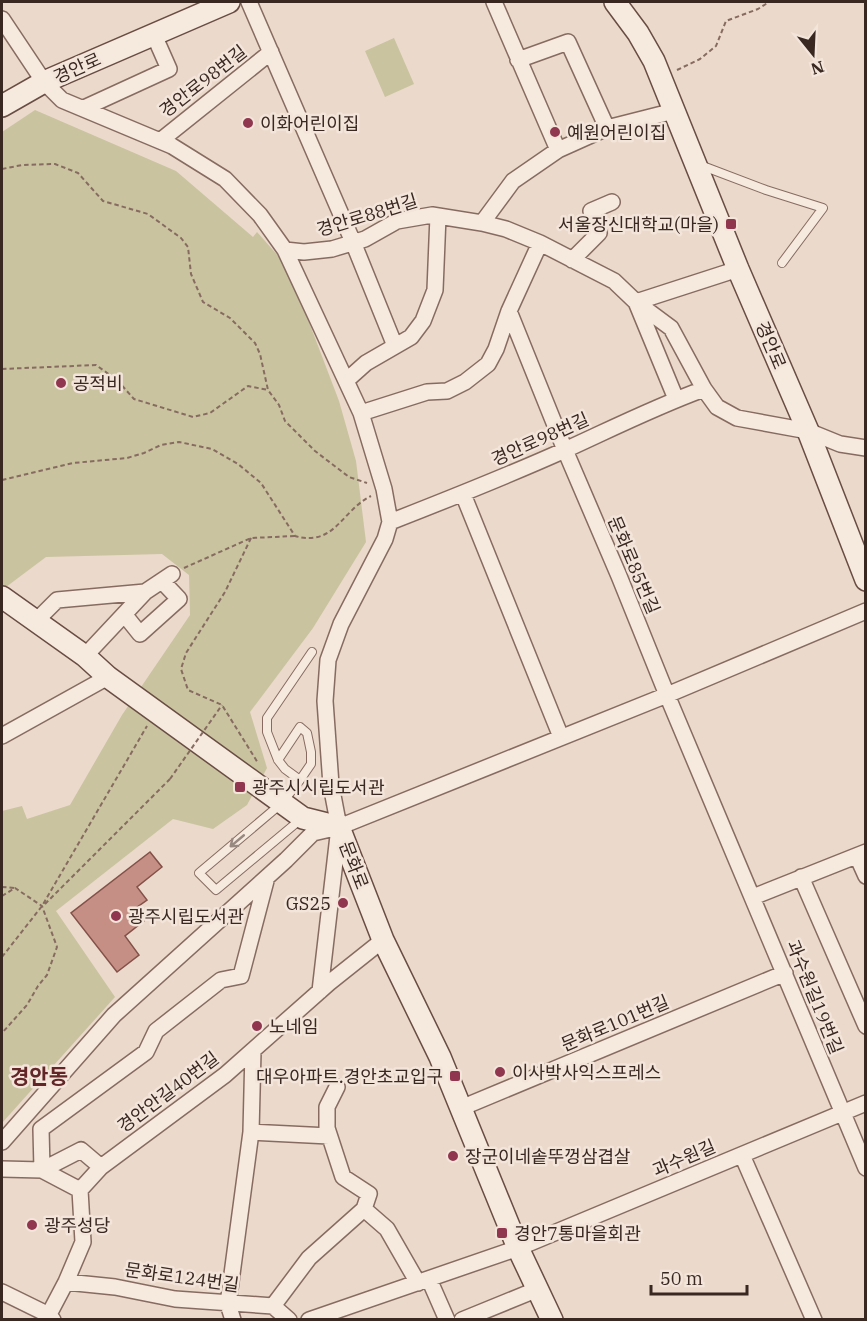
<svg xmlns="http://www.w3.org/2000/svg" width="867" height="1321" font-family="'IBM Plex Serif','Noto Sans KR',serif">
  <style>
    .green { fill: #c9c39f }
    .building { fill: #c68f85; stroke: #845148; stroke-width: 1.5 }
    .lines { fill: none; stroke-linecap: round; stroke-linejoin: round }
    .lane-casing { stroke: #876b61; stroke-width: 10 }
    .street-casing { stroke: #876b61; stroke-width: 18 }
    .secondary-casing { stroke: #694c43; stroke-width: 24 }
    .path { stroke: #876b61; stroke-width: 2; stroke-dasharray: 4.5 3; stroke-linecap: butt }
    .lane { stroke: #f6e9de; stroke-width: 8 }
    .street { stroke: #f6e9de; stroke-width: 15 }
    .secondary { stroke: #f6e9de; stroke-width: 21 }
    .path-bridge { stroke: #876b61; stroke-width: 2; stroke-dasharray: 4.5 3; stroke-linecap: butt }
    .oneway { stroke: #988880 }
    .poi-dot { fill: #90364e; stroke: #f3e5da; stroke-width: 2 }
    .labels { text-anchor: middle; dominant-baseline: central; stroke-width: 5; stroke-linejoin: round; paint-order: stroke }
    .street-label { font-size: 18px; fill: #392722; stroke: #f3e5da }
    .poi-label { font-size: 18px; fill: #392722; stroke: #f3e5da; text-anchor: start }
    .quarter-label { font-size: 21px; font-weight: bold; fill: #622629; stroke: #f3e5da }
  </style>
  <rect width="100%" height="100%" fill="#ebd9cb"/>
  <path class="green" d="M394 38 414 84 385 97 365 51Z
    M35 110 176 171 253 237 257 232 288 267 339 401 356 461 366 542 313 628 250 712 267 768 247 805 213 829 173 819 56 911 115 997 2 1123V811L22 806 27 819 70 805 122 715 190 615 189 575 162 554 46 557 2 590V132Z"/>
  <path class="building" d="M150 852 162 867 137 887 147 900 136 908 145 920 125 936 139 955 117 972 71 913Z"/>
  <g class="lines">
    <g class="lane-casing">
      <path id="lane" d="M700 165 766 190 823 208 782 263
        M278 760 300 727 307 733 311 752V764L300 780 282 803 199 873 216 890 301 819
        M300 780 285 769 278 760 267 732V718L312 652"/>
    </g>
    <g class="street-casing">
      <path id="street" d="M249 2 353 242 395 346
        M494 2 558 150
        M2 19 44 82 62 100 172 146 225 179 260 215 285 250 304 252 332 249 365 239 397 221 432 215 482 223 506 229 540 243 614 281 636 302 671 328 704 389 717 407 737 418 808 431 840 444 866 448
        M518 60 568 42 607 128
        M84 108 169 69 154 35
        M160 141 271 52
        M482 223 513 181 558 150 607 128 674 111
        M285 250 361 413 384 489 390 522 385 539 341 624 328 660 325 701 331 785 339 827 320 991
        M572 260 599 233 591 211 612 202
        M509 311 565 450 619 576 667 695 866 1168
        M347 380 366 363 411 337 423 321 435 290 438 216
        M676 399 636 302 738 269
        M361 413 427 392 447 391 465 382 488 364 496 349 509 311 540 243
        M463 494 561 737
        M390 522C449 499 507 476 565 450 611 429 657 406 704 389
        M124 614 140 634 179 599 162 581
        M35 622 57 600 145 592
        M85 656 145 592 172 574
        M2 736 108 677
        M857 856 866 876
        M801 877 866 1026
        M753 897 866 852
        M337 1087 327 1107V1128L343 1177 369 1194 364 1209
        M461 1108 785 973
        M251 1132 329 1136
        M2 1142 114 1015 286 860 313 833 339 827 667 695 866 611
        M742 1155 814 1320
        M2 1169 42 1170 81 1150 101 1167
        M80 1190 42 1170 41 1129 146 1052 156 1031 221 980 241 976 267 877
        M429 1279 447 1320
        M66 1282 115 1287 175 1299 273 1306 289 1320
        M2 1292 49 1315 53 1320
        M273 1306 309 1258 364 1209 387 1229 418 1283
        M46 1320 66 1282 83 1242 80 1190 101 1167 225 1075 329 983 383 940
        M233 1320 228 1304 251 1132 253 1051
        M309 1320 518 1248 866 1103
        M462 1320 538 1289"/>
    </g>
    <g class="secondary-casing">
      <path id="secondary" d="M615 2 638 33 654 61 738 269 808 431 866 580
        M2 106 44 82 229 2
        M2 597 85 656 108 677 303 818 339 827 383 940 440 1057 518 1248 552 1320"/>
    </g>
    <path class="path" d="M677 70 700 59 716 46 726 21 758 9 769 2
      M2 169 22 165 55 164 78 173 103 201 148 214 181 238 188 247 191 274 203 302 230 318 255 343 260 354 268 390 279 405 285 421 315 451 349 477 367 483
      M2 369 96 365 117 380 134 399 193 417 210 413 248 386 268 390
      M2 480 73 463 127 458 144 453 161 445 179 442 212 449 238 464 261 483 295 536C335 547 341 511 371 496
      M251 538 225 592 186 653 181 669 188 690 222 705 258 763
      M184 568 251 538 295 536
      M2 887 15 888
      M2 896 15 888 42 906 57 947 47 975 38 986 27 1005 2 1033
      M45 904 170 779
      M2 957 42 906 147 726"/>
    <use href="#lane" class="lane"/>
    <use href="#street" class="street"/>
    <use href="#secondary" class="secondary"/>
    <path class="path-bridge" d="M170 779 222 705"/>
  </g>
  <defs><path id="oneway-shaft" d="M-6 0H5M1.5-3L5.5 0L1.5 3" fill="none" stroke-width="1.6" stroke-linecap="round" stroke-linejoin="round" transform="scale(1.5)"/></defs>
  <use class="oneway" href="#oneway-shaft" transform="translate(237 841) rotate(140)"/>
  <g class="poi-dot">
    <circle cx="248" cy="123" r="6"/>
    <circle cx="555" cy="132" r="6"/>
    <rect x="725" y="218" width="12" height="12" rx="3"/>
    <circle cx="61" cy="383" r="6"/>
    <rect x="234" y="781" width="12" height="12" rx="3"/>
    <circle cx="343" cy="903" r="6"/>
    <circle cx="116" cy="916" r="6"/>
    <circle cx="257" cy="1026" r="6"/>
    <circle cx="500" cy="1072" r="6"/>
    <rect x="449" y="1070" width="12" height="12" rx="3"/>
    <circle cx="453" cy="1156" r="6"/>
    <circle cx="32" cy="1225" r="6"/>
    <rect x="496" y="1227" width="12" height="12" rx="3"/>
  </g>
  <g class="labels">
    <g class="street-label">
      <text transform="translate(77 68) rotate(-24)">경안로</text>
      <text transform="translate(203 81) rotate(-38)">경안로98번길</text>
      <text transform="translate(367 215) rotate(-17)">경안로88번길</text>
      <text transform="translate(771 345) rotate(67)">경안로</text>
      <text transform="translate(540 439) rotate(-24)">경안로98번길</text>
      <text transform="translate(634 565) rotate(67)">문화로85번길</text>
      <text transform="translate(354 865) rotate(69)">문화로</text>
      <text transform="translate(815 997) rotate(68)">과수원길19번길</text>
      <text transform="translate(615 1023) rotate(-23)">문화로101번길</text>
      <text transform="translate(168 1092) rotate(-37)">경안안길40번길</text>
      <text transform="translate(684 1158) rotate(-23)">과수원길</text>
      <text transform="translate(182 1277) rotate(8)">문화로124번길</text>
    </g>
    <g class="poi-label">
      <text x="260" y="123">이화어린이집</text>
      <text x="567" y="132">예원어린이집</text>
      <text x="719" y="224" text-anchor="end">서울장신대학교(마을)</text>
      <text x="73" y="383">공적비</text>
      <text x="252" y="787">광주시시립도서관</text>
      <text x="331" y="903" text-anchor="end">GS25</text>
      <text x="128" y="916">광주시립도서관</text>
      <text x="269" y="1026">노네임</text>
      <text x="512" y="1072">이사박사익스프레스</text>
      <text x="443" y="1076" text-anchor="end">대우아파트.경안초교입구</text>
      <text x="465" y="1156">장군이네솥뚜껑삼겹살</text>
      <text x="44" y="1225">광주성당</text>
      <text x="514" y="1233">경안7통마을회관</text>
    </g>
    <g class="quarter-label">
      <text x="39" y="1076">경안동</text>
    </g>
  </g>
  <rect width="867" height="1321" fill="none" stroke="#392722" stroke-width="6"/>
  <g transform="translate(813 54) rotate(162)" stroke="#f3e5da" stroke-width="4.5" paint-order="stroke">
  <path d="M0-4.5L10 22L0 15L-10 22Z" fill="#392722"/>
  <text y="-9" font-size="16" font-weight="bold" text-anchor="middle" fill="#392722">N</text>
  </g>
  <path d="M651 1285v9h96v-9" fill="none" stroke="#392722" stroke-width="3"/>
  <text x="660" y="1285" font-size="18" fill="#392722" stroke="#f3e5da" stroke-width="4.5" paint-order="stroke">50 m</text>
</svg>
